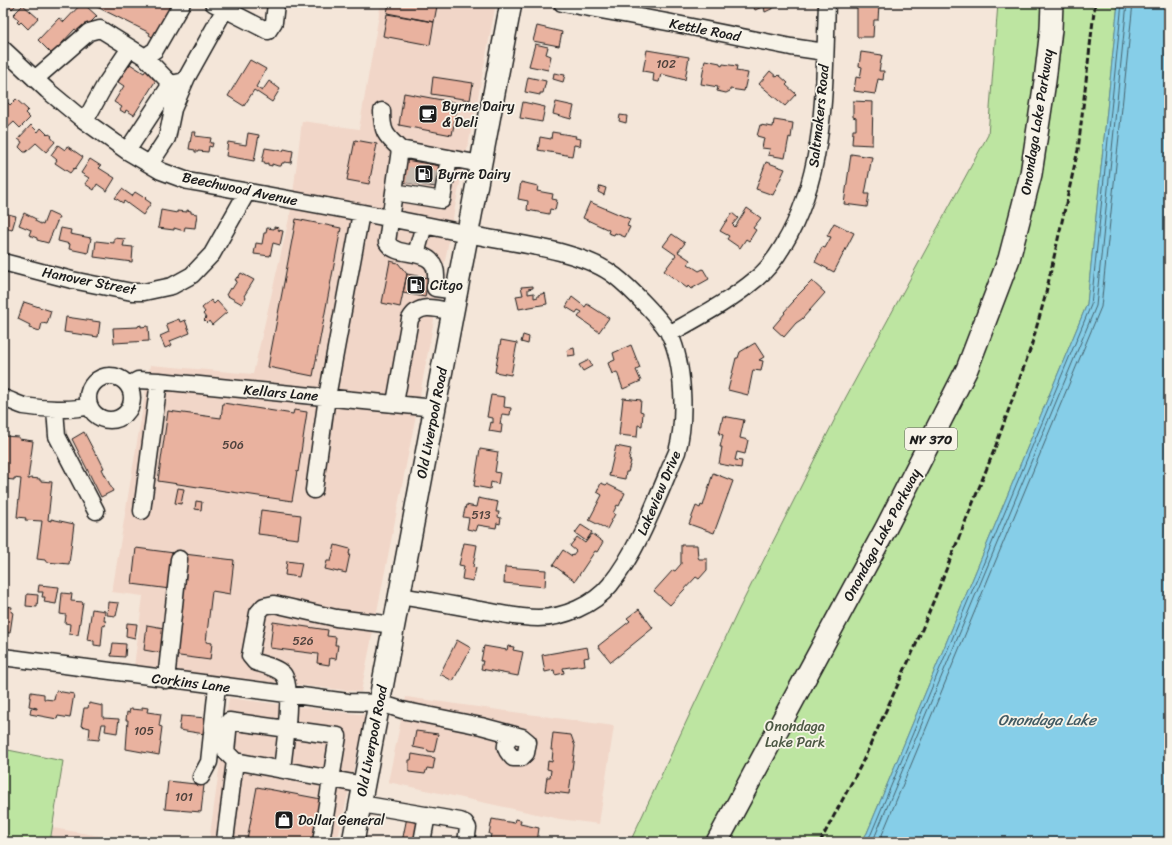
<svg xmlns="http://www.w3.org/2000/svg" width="1172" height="845" font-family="Sriracha,sans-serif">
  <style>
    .built { fill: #f1d6c8 }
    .green { fill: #bde5a1; stroke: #6c805e }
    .water { fill: #86cee8; stroke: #5c8796 }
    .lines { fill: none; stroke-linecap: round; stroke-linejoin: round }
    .shore { stroke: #46636e; stroke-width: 1 }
    .building { fill: #e9b29f; stroke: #1c1c1c }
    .minor-tunnel { stroke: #c9beb3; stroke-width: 16; stroke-dasharray: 16 8; stroke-linecap: butt }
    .minor-casing { stroke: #1c1c1c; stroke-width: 19 }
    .major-casing { stroke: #1c1c1c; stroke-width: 24 }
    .minor { stroke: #f7f3e8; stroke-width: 16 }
    .major { stroke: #f7f3e8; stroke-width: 21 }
    .rail { stroke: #1c1c1c; stroke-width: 3; stroke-dasharray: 6 3; stroke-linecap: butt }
    .labels { text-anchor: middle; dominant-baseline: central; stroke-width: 3.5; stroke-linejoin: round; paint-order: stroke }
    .number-label { font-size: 12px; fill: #4f423d }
    .shield { fill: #f7f3e8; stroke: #5e5c59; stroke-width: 1 }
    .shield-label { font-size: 13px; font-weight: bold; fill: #1c1c1c }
    .street-label { font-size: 14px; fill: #1c1c1c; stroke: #f7f3e8 }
    .poi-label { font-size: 14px; fill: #1c1c1c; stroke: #f7f3e8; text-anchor: start }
    .park-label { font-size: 14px; fill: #4c5844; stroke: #f7f3e8 }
    .water-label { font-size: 15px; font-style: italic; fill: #415a63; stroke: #f7f3e8 }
  </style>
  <rect width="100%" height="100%" fill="#f4e6d9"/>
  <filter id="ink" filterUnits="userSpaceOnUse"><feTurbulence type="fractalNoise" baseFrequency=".025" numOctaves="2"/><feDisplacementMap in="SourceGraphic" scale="8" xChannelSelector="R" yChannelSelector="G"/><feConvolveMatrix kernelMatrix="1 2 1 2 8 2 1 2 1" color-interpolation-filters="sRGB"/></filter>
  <g filter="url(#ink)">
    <path class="built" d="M381 3H496L476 108 456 202 419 400 361 692 134 667 143 596 112 592 150 365 253 374 291 210 302 121 359 129Z
      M406 697 614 726 599 824 560 819 388 782Z
      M229 698 366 715 337 842H209Z
      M53 828 134 842H50Z"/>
    <path class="green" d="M998 3H1118L1087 304 867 833 861 842H630L739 609 846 397 988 135Z
      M3 749 63 761 50 842H3Z"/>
    <path class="water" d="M1118 3H1169V842H861L867 833 1087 304Z"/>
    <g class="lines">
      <path class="shore" d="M866 842 871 834 1091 305 1122 3
        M872 842 875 836 1096 306 1127 3
        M879 842 1101 307 1133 3"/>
    </g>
    <path class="building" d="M3 3H18L12 9 9 5 8 6 6 5 4 7Z
      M82 3H172L154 38 149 35 150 33 89 3 86 6 97 16 80 33 75 29 62 43 64 45 58 51 57 49 52 54 38 40 59 18 64 22Z
      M389 3H420L437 6 434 22 387 13Z
      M752 3H784L765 12 764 6 755 10Z
      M857 3 879 4 878 20H874L873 37H857Z
      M23 5 38 18 28 29 21 22 19 24 17 22 19 20 13 15Z
      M387 14 434 22 430 45 383 36Z
      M537 26 562 32 559 46 533 41Z
      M535 44 548 47 546 54 551 56 548 70 529 66Z
      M647 50 689 57 685 80 661 74 659 82 653 81 654 73 643 71Z
      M861 52 882 55 879 71H884L883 80 878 79 875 94 854 91 856 77 860 78 862 67 859 66Z
      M250 60 266 69 256 87 262 91 269 81 280 89 272 102 254 90 244 106 228 96Z
      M705 60 720 63V65L722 66 723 64 737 66 736 71 748 73 744 91 730 89V91L726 93 717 91 718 87 701 84Z
      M130 64 144 73 146 70 153 75 152 78 156 80 134 115 126 110 125 113 120 110 122 107 114 102 124 86 118 82Z
      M770 71 777 77 779 75 788 83 786 85 796 94 785 106 759 84Z
      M554 73 565 75 563 82 553 79Z
      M433 77 473 83 470 100 431 94Z
      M528 77 546 81 543 93H540V95L525 92Z
      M404 93 458 103 452 135 399 125Z
      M16 99 28 110 25 113 30 118 20 128 14 122 3 132V107L7 102 10 105Z
      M853 101 873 102 872 145 852 144 853 130H856V118L853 117Z
      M523 102 545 107 542 122 520 118Z
      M556 102 574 106 571 119 553 114Z
      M620 115 627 116 626 123 619 121Z
      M774 120 793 123 791 138 789 137 785 158 768 155 770 149 762 148 764 138 757 136 760 125 773 127Z
      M31 125 38 132 41 128 48 135 49 134 52 136 51 137 55 142 46 152 36 143 26 152H24L19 147 22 142 18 139Z
      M192 132H196L195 136 211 138 210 143H213L212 147 209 146 208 152 198 151V152H195V150L189 149Z
      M552 132 576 136 575 138 581 139 580 146 574 145 572 156 538 150 540 137 551 139Z
      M248 133 259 135 254 161 226 156 228 142 246 145Z
      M355 140 377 144 369 184 347 180Z
      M58 145 65 150 67 146 83 157 75 169 74 168 70 173 55 163 57 160 51 155Z
      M265 148 283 151 284 149 293 151 291 163 284 162V163H282L281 166H278L272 164V166L268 165V163L264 164 265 162H262Z
      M851 154 872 157 865 194H869L867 207 844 204Z
      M90 159 101 166 99 168 115 178 107 191 97 184 94 190 85 184 89 178 81 173Z
      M406 160 446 167 443 188 403 182Z
      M766 162 785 169 773 195 756 189Z
      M521 182 538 186 537 191 553 194 552 199 557 200 555 210 550 209 549 214 527 210 528 201 518 199Z
      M600 186 606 188 604 195 598 192Z
      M122 189 132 196 135 192 143 197 144 196 146 198 145 199 151 203 143 215 124 201 123 203 115 198Z
      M590 202 630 219 627 226 630 227 625 237 615 233 614 235 608 233 609 230 583 218Z
      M3 203 7 204 4 213 16 216 12 230 5 228V230L3 229Z
      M747 208 761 218 753 228 756 230 749 241 746 239 740 248 727 239 729 236 720 231 726 221H728L727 220 732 213 738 218 733 224H732L735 227Z
      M161 210 177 213V211L187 212V210L191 211V213L197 214 195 228 185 227 184 231 174 228V230L158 228Z
      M48 212 59 217 48 243 37 240V238L29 235 31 230 19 225 24 213 36 219 35 221 43 225Z
      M296 219 341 228 313 376 268 367Z
      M834 223 854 233 834 272 815 262 822 247 825 248 831 237 827 236Z
      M274 227 279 228 278 230 283 231 280 245 273 243 270 256 254 254 256 243 262 244 264 233H266L267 228 274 229Z
      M61 228 71 230 70 234 91 238 88 253 69 249 70 244 58 241Z
      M672 234 685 243 678 252 690 260 688 264 699 271 703 269 709 279 691 289 688 286 687 288 664 271 676 255 663 246Z
      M114 238 125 239 123 246 133 247 132 262 94 257 96 241 114 243Z
      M390 261 398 263 407 274 400 307 382 303Z
      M241 273 254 280 244 296 246 297 242 304 226 295 230 288 232 289 237 281 235 280 237 277 238 278Z
      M407 274 428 278 425 297 403 293Z
      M812 281 825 293 802 319 796 323 784 337 773 327 785 313 784 312 793 302 792 301Z
      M533 286V288L528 289V294L534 293V298L538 297V295L545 293 547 304 519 309 516 296 523 295 521 287Z
      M572 297 585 307 587 304 609 318 599 332 578 317 582 312 578 310 576 313 566 307Z
      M211 300 214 304 217 301 227 312 212 325 209 321 207 323 204 320 206 318 203 314 205 312 202 308Z
      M24 302 51 311 47 324 42 323 40 331 29 328 30 325 18 319Z
      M66 317 100 322 98 337 64 332Z
      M179 319 180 322 185 320 190 333 170 341 172 345 165 348 160 336 169 332 166 324Z
      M141 325V327L148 326 149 341 114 343 113 328 138 327V326Z
      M523 335 529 337 528 344 521 342Z
      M501 340 517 343 511 375 495 372Z
      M755 343 764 357 759 360 763 361 761 371 753 370 748 395 728 390 736 358H738L740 352Z
      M631 345 640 368 636 370 641 381 623 389 617 372 612 374 608 363 615 360 613 353Z
      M574 348 575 355 568 356 567 350Z
      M589 360 592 366 583 371 579 365Z
      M491 395 505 397 504 407 511 408 510 415 502 414 500 424 502 425 501 433 489 431 491 422 493 423V418L487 417Z
      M623 398 641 400 640 411 643 412 642 426 638 425 637 437 619 435Z
      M223 403 293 414 294 410 307 412 298 472 297 471 292 501 158 481 168 411 221 418Z
      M723 416 744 420 740 438 748 440 745 454 737 452 735 460 742 461 741 468 719 464 722 447H720L723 435 719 434Z
      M84 432 96 455 97 454 104 468 102 469 113 491 101 497 72 439Z
      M3 436 19 437V439L33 441 28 479H30V478L40 479V481L52 482 48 520 51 521V519L74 524 69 564 46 562 45 560 37 559 42 521 25 520 26 518 17 517 21 479 14 478V480L5 479V477H3Z
      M616 446 631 449 629 460 631 461 628 472H626L625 479 609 476Z
      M480 449 498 452 495 472 500 473 498 484 491 482 490 489 474 486Z
      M713 473 733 481 714 533 689 524 696 506 700 508 701 505 703 506Z
      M601 483 606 485 607 484 625 493 619 506 617 505 613 513 615 514 607 529 589 520 602 495 597 492Z
      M178 488 184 489 181 504 175 503Z
      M478 498 498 502 496 512H499L498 517 501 518 500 524 497 523 496 528 478 525 476 531 467 529 469 518 463 517 466 505 476 507Z
      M196 501 202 502 201 510 195 509Z
      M261 510 301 515 298 539 258 534Z
      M581 525 592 532 586 541 575 533Z
      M592 534 603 542 597 552 595 551 575 581 553 565 563 550 572 556 576 551 570 546 577 537 585 543Z
      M464 543 477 545 473 567 476 568 473 581 462 579 464 566 459 565Z
      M335 545 350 549 349 554H350L346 573 338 571V572L325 569 327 561H331Z
      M681 545H697L698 557 699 559H707V570L699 579 696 577 670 605 654 591 673 570 675 571 681 564Z
      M136 548 174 553 170 589 132 584Z
      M184 554 234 560 230 594 212 591 206 642 212 643 210 660 172 655Z
      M287 561 302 563 299 577 285 575Z
      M505 567 546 570 545 587 504 583Z
      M39 585 59 587 56 604 44 602 45 597H42L43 592H38Z
      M62 593 72 594 71 601 83 602 78 635 69 634 70 624 65 623 66 615 60 614Z
      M27 594 38 595 37 607 26 606Z
      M108 602 119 603 116 616 107 615Z
      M3 606 12 607 11 612H13L10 633 3 632Z
      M92 609 105 611 104 621H106L105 626 103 625 101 646 94 645V641L87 640Z
      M639 609 653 628 611 662 598 646 630 621 627 618Z
      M273 622 328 630 327 636 336 637 335 645H338L336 659 330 658 329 665 317 663 318 654 270 648Z
      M127 623 137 624 135 638 126 636Z
      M147 625 164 628 161 653 144 650Z
      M457 640 471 648 453 681 440 674Z
      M113 643 126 644 125 657 111 656Z
      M484 646 507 650 508 646 514 647 513 650 523 652 518 676 481 669 483 661H481Z
      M587 647 589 657 584 658 585 665 563 668 564 673 555 675 554 670 545 672 542 655Z
      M56 691 74 694 70 718 58 716 57 719 30 714 31 708 37 709V708L29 706 31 692 44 694V699L54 700Z
      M89 703 103 706V718L119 719 117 733 105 731 106 724H102L99 740 89 739 90 728 81 726 84 708H88Z
      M142 707 148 708 147 712 161 714 159 726 162 727 160 742H161L159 755 126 749 128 720H126L127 712 129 713 130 709 142 710Z
      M181 716 207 718 205 734 179 730Z
      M416 731 438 734 434 752 428 751V750L413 747Z
      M553 733 571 735 575 746 569 794 545 791 547 777H550L551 770 547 769 548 761 552 762 553 750H551Z
      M412 754 435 758 433 769 427 768 425 774 409 772V760H411Z
      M168 781 204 785 201 812 165 809Z
      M257 787 321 799 313 842H257L247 840Z
      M407 817 420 819 416 842H402Z
      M492 819 514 823 515 819 521 820 520 824 539 828 537 842H494V840L490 839 491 834H489Z"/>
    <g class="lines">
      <path class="minor-tunnel" d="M414 184 418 162
        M432 186 435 165"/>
      <g class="minor-casing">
        <path id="minor" d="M213 3 268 31 274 22 276 3
          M562 3 667 22 791 47 825 52
          M3 49 47 90 82 119 127 151 161 171 188 181C281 198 375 214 468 234 512 244 581 249 615 276 628 286 663 321 670 335 684 365 686 420 677 452 657 497 641 546 610 585 594 605 563 618 538 618 518 618 499 613 480 610 453 605 426 600 399 596
          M145 57 171 84
          M35 79 89 32 100 29 145 57 155 50 182 3
          M382 111C382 132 385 135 400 149
          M85 121 105 85 130 48
          M127 151 171 84 185 81
          M150 164 167 138 173 109 187 77 225 9
          M394 192 442 200 449 158
          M416 254 424 225
          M3 262 72 280 132 292H144L172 286 192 275 212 254 247 192
          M457 291 435 288C444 240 398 263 387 242L400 149 481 164
          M669 334C699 317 730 301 756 279 767 270 776 258 783 246 827 174 824 84 827 3
          M88 398a22 22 0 1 1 44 0a22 22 0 1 1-44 0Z
          M129 385 138 380 159 381 435 408
          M3 398C10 400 17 404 24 406 42 409 72 411 89 406
          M395 403 410 319C419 302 438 309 453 312
          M55 409 57 436 96 511
          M314 490 327 397 361 213
          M142 511 159 381
          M3 657 348 702 380 703 402 710 481 726 522 737 528 742 526 753 521 758H513C504 749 503 745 512 735
          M166 680 179 559
          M235 761 226 752 229 721 338 736 321 842
          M282 769C284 751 294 686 283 674 276 667 264 665 255 662L250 656 258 613 264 606 274 604 336 618 394 625
          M201 777 209 762 217 686
          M361 804 460 821 465 823 468 828 466 842
          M226 842 225 840 235 761 364 785
          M422 842 427 815"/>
      </g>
      <g class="major-casing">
        <path id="major" d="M353 842 511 3
          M717 842 886 528 967 369 1009 259 1031 174 1045 81 1051 29 1052 3"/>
      </g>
      <use href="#minor" class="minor"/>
      <use href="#major" class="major"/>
      <path class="rail" d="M820 842 861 765 915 647 995 448 1031 347 1045 297 1078 150 1095 3"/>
    </g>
  </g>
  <defs>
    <g id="cafe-square" transform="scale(1)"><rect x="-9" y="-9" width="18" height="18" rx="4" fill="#1c1c1c" stroke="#f7f3e8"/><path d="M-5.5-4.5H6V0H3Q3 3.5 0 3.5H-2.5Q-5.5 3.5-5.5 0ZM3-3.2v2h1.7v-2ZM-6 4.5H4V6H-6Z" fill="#fff"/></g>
    <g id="fuel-square" transform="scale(1)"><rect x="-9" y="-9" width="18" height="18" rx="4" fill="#1c1c1c" stroke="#f7f3e8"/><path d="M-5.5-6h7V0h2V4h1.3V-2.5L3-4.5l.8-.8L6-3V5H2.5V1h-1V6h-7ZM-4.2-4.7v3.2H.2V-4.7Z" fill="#fff"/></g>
    <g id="shop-square" transform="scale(1)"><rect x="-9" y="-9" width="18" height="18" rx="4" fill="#1c1c1c" stroke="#f7f3e8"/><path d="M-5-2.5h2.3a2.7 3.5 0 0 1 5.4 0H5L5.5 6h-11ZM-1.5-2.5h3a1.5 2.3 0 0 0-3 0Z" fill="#fff"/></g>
  </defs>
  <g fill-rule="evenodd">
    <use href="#cafe-square" x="428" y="114"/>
    <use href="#fuel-square" x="424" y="174"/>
    <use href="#fuel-square" x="416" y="285"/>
    <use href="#shop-square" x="284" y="820"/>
  </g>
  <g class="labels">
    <g class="number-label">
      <text x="666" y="64">102</text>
      <text x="233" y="445">506</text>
      <text x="481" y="515">513</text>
      <text x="303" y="641">526</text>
      <text x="144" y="731">105</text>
      <text x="184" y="797">101</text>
    </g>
    <rect class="shield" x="905" y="428" width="52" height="22" rx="3"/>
    <g class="shield-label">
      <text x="931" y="439">NY 370</text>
    </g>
    <g class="street-label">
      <text transform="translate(705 30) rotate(11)">Kettle Road</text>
      <text transform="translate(819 116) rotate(-84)">Saltmakers Road</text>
      <text transform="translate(1037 122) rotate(-81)">Onondaga Lake Parkway</text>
      <text transform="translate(240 189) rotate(12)">Beechwood Avenue</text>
      <text transform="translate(89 281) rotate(11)">Hanover Street</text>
      <text transform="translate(281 393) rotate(5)">Kellars Lane</text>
      <text transform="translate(432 423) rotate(-79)">Old Liverpool Road</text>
      <text transform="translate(659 493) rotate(-67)">Lakeview Drive</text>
      <text transform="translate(882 535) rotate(-62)">Onondaga Lake Parkway</text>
      <text transform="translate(191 683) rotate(7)">Corkins Lane</text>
      <text transform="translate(372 741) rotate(-79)">Old Liverpool Road</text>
    </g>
    <g class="poi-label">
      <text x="442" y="106">Byrne Dairy<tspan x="442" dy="16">&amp; Deli</tspan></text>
      <text x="438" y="174">Byrne Dairy</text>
      <text x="430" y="285">Citgo</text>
      <text x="298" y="820">Dollar General</text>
    </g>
    <g class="park-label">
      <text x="795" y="726">Onondaga<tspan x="795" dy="16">Lake Park</tspan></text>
    </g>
    <g class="water-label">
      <text x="1047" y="720">Onondaga Lake</text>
    </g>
  </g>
  <rect width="1172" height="845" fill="none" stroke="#f7f3e8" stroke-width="16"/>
  <rect x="8" y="8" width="1156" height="829" fill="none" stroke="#1c1c1c" stroke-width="1.5" filter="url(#ink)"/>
</svg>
